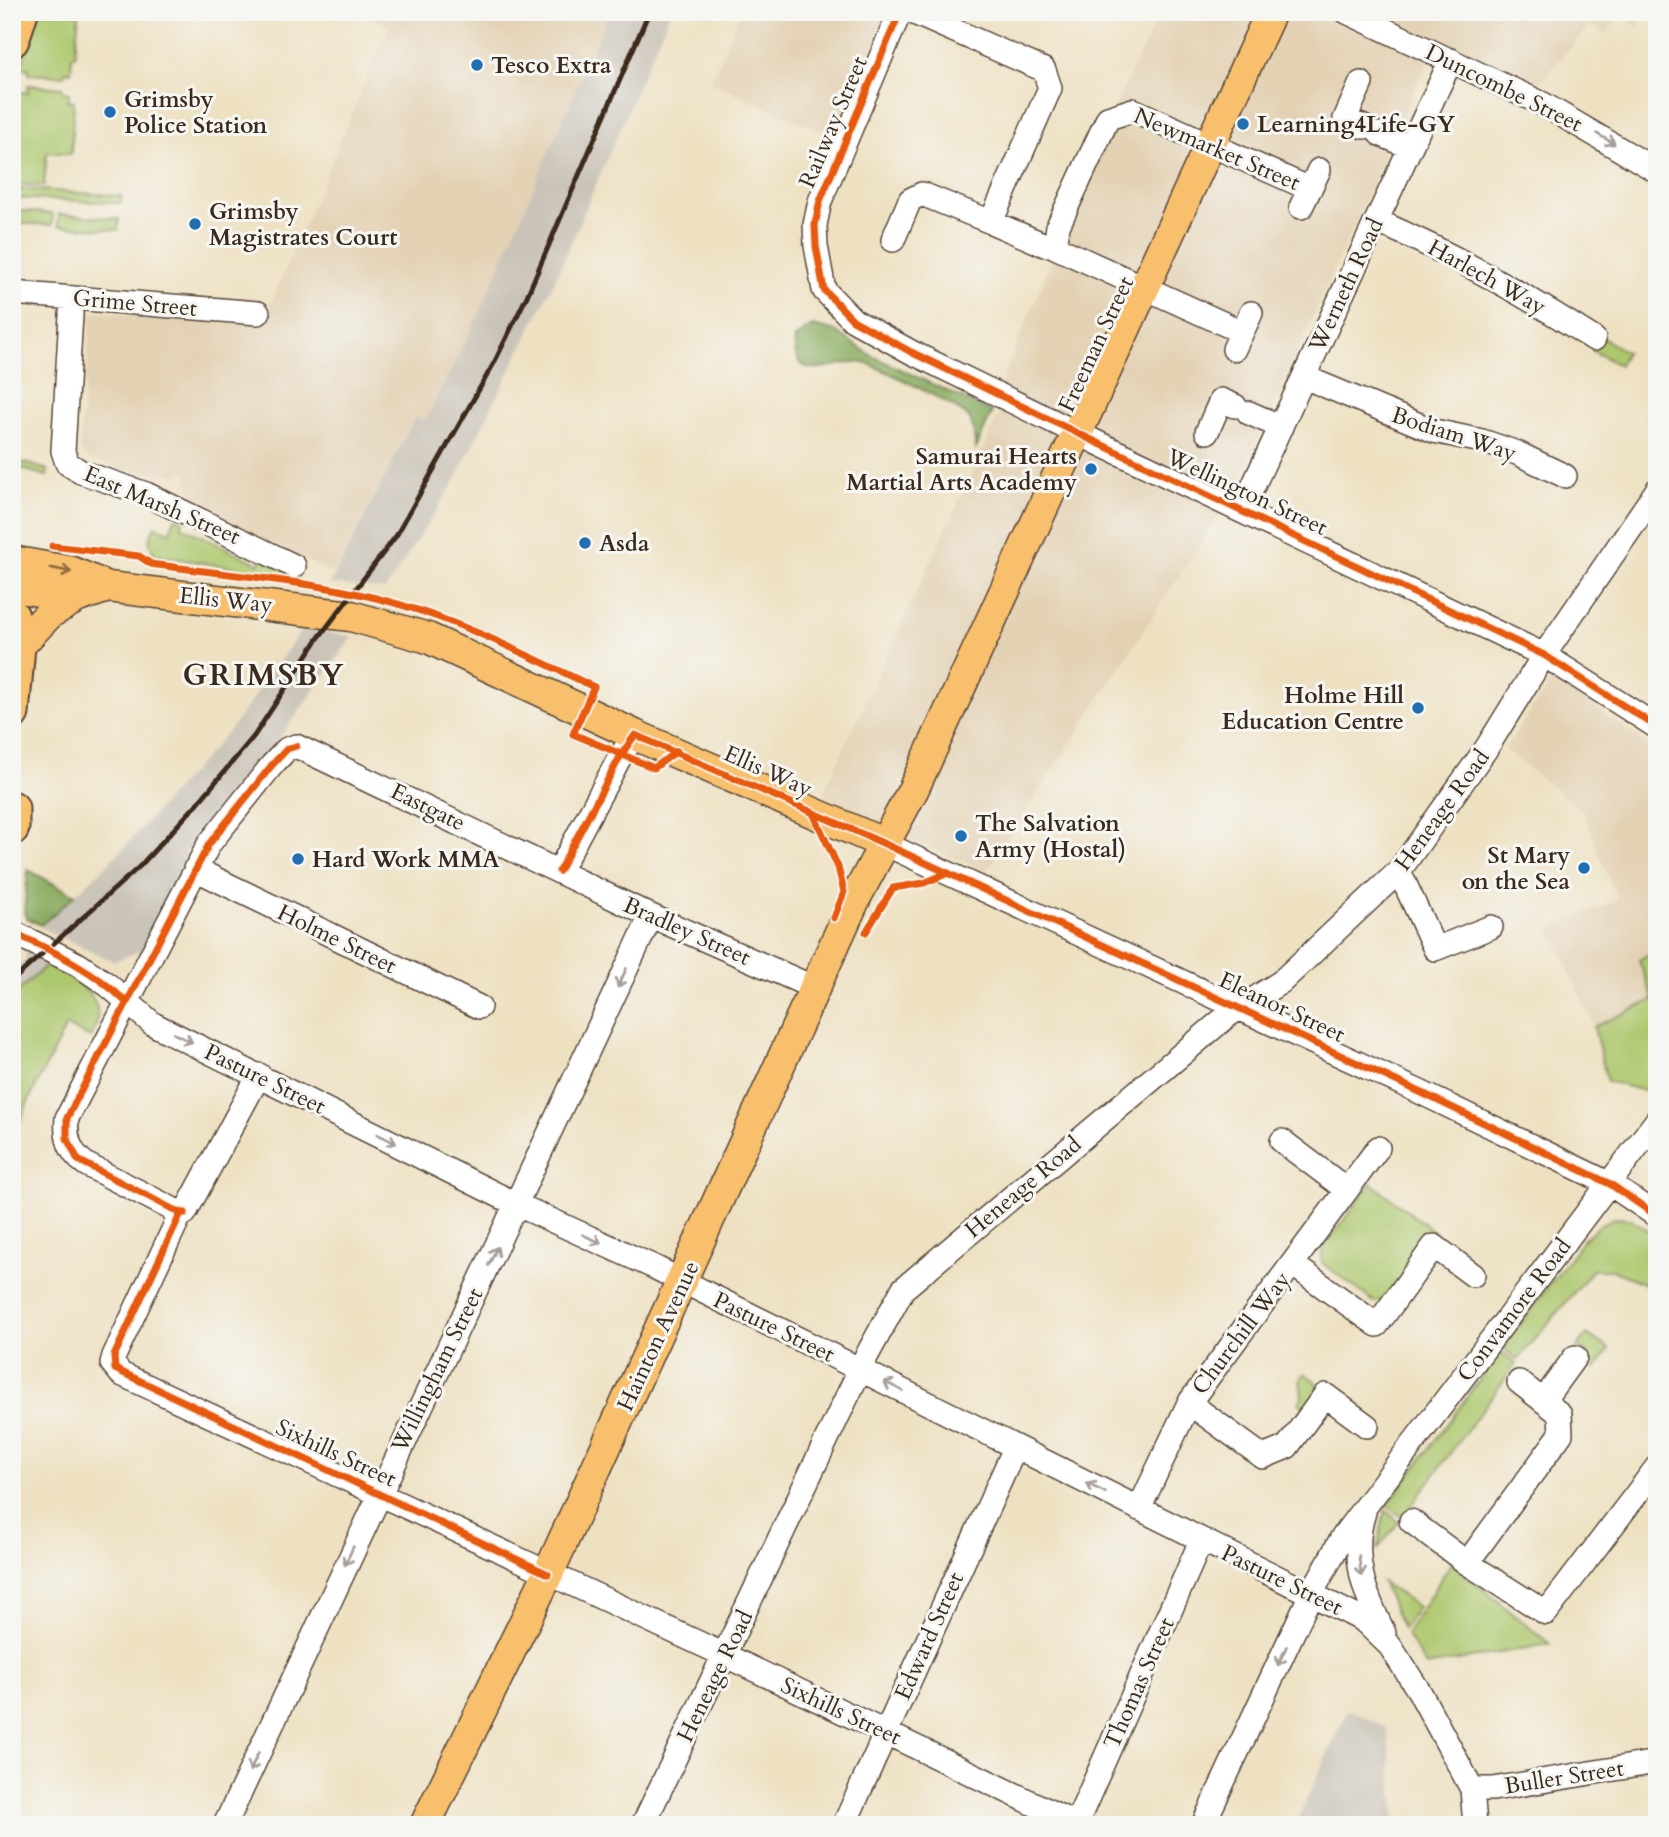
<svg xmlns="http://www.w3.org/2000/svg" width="1669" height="1837" font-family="Cardo,serif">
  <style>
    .built { fill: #e3d1b4 }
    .industrial { fill: #cac3b8 }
    .green { fill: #adc76d; stroke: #747846; stroke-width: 2 }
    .forest { fill: #8aac60; stroke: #626b3f; stroke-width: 2 }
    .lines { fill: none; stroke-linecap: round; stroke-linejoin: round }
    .minor-casing { stroke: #564537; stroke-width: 26 }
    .major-casing { stroke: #564537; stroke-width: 33 }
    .highway-casing { stroke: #564537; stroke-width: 37 }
    .minor { stroke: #fff; stroke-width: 23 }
    .major { stroke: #f8bf6c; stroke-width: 30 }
    .highway { stroke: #f8bf6c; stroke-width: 33 }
    .rail { stroke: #3b2a1e; stroke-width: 5 }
    .cycleway-casing { stroke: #f6f6f2; stroke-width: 11 }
    .cycleway { stroke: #e8590c; stroke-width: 7 }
    .oneway { stroke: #a79f9a }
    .oneway2 { stroke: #906d41 }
    .poi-dot { fill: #1f6fb2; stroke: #f6f6f2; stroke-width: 2.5 }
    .labels { text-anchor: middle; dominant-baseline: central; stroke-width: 6; stroke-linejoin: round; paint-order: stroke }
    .poi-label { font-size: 23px; font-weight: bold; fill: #3b2a1e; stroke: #f6f6f2; text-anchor: start }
    .street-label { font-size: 23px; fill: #3b2a1e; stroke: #f6f6f2 }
    .district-label { font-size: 30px; font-weight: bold; letter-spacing: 2px; fill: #3b2a1e; stroke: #f6f6f2 }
  </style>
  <rect width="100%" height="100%" fill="#f6f6f2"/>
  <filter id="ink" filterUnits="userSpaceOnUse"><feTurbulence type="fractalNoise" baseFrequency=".0143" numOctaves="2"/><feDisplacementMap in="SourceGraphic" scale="14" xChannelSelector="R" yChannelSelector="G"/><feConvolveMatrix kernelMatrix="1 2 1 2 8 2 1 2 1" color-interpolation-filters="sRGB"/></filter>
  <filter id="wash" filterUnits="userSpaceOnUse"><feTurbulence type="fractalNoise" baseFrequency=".00686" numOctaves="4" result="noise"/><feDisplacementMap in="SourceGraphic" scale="28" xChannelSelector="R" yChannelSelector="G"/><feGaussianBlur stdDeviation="1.57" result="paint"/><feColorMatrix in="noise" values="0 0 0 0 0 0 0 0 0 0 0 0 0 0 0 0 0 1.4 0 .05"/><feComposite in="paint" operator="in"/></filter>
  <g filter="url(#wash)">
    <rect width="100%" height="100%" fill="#eee1c2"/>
    <path class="built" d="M358 12H609L479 314 425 422 414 416 333 574 196 506 185 471 178 475 125 470 87 458 79 450 91 316 96 312 262 324 389 26Z
      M741 12H892L835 137 710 82Z
      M1160 12H1647L1638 27 1619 15 1607 35 1590 25 1534 90 1438 39 1235 490 987 871 819 802 1009 393 999 388 1118 100Z
      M1553 679 1657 750V949L1639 960 1653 1000 1594 1027 1550 928 1617 900 1583 811 1504 749Z"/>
    <path class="industrial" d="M609 12H670L554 282 454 483 385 590 330 584 415 416 425 421 479 314Z
      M302 629 353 636 229 809 186 851 182 874 144 950 113 961 41 928 120 852 233 726Z
      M25 951 48 964 13 996 15 965 26 961Z
      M1348 1709 1387 1728 1396 1825H1295Z"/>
    <path class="green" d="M39 12H79L75 56H72L71 72 65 71 64 76 29 74V69L21 68Z
      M28 85 63 88V92L69 93 68 101H74L71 154 47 152 44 186 12 184V101L15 91 28 93Z
      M12 188 121 196V203L12 198Z
      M12 210 53 214 52 225 12 223Z
      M59 214 119 219 118 230 58 226Z
      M1601 337 1626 352 1619 365 1593 351Z
      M12 459 48 470 47 476 15 467 12 477Z
      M175 518 183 521 182 527 259 564 262 558 294 573 293 577 154 555 149 540 155 526 170 532Z
      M1657 949V1091L1655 1094 1607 1081 1594 1027 1653 1000 1639 960Z
      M48 964C78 984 112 996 91 1038L66 1026 28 1102 12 1143 13 996Z
      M1371 1183 1436 1233 1387 1300 1374 1302 1322 1263V1250Z
      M1613 1218 1631 1219 1657 1237V1285L1655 1288 1612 1270H1593L1517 1360 1502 1348 1584 1239 1596 1228Z
      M1587 1334 1609 1349 1595 1369 1584 1361 1588 1354 1577 1347Z
      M1500 1352 1516 1364 1403 1517 1387 1506Z
      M1304 1373 1315 1381 1319 1389 1308 1410 1298 1403 1302 1397 1300 1380Z
      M1385 1510 1399 1522 1377 1550Z
      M1451 1563 1550 1644 1426 1666 1406 1634Z
      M1382 1582 1418 1607 1403 1629Z"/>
    <path class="forest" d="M812 326 835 331 872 356 992 412 976 448C973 440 976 428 969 418 960 407 880 367 864 363 838 358 791 390 795 338Z
      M28 870 75 895 41 925 27 918 24 912Z"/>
  </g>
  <g filter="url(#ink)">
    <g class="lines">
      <g class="minor-casing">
        <path id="minor" d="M900 12 820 201 815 225 816 246 824 290 853 320 911 352 1077 433 1544 655 1657 727
          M1347 12 1543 104 1657 171
          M1361 83 1345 119 1364 127
          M1380 134 1410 147
          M1301 207 1319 170
          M1377 221C1452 254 1524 294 1594 339
          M991 222 1045 245
          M893 240 910 200 922 194 991 222 1050 88 1044 70 912 12
          M12 293 258 313
          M72 298 63 451 67 463 81 472 146 494 294 566
          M1242 332 1055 247 1058 226 1108 118 1133 110 1310 189
          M1234 349 1251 313
          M1304 377 1434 431 1482 441 1517 453 1565 476
          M1249 413 1281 427
          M1207 432 1221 400 1235 406
          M1242 510 1451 60
          M885 844 1422 1093 1610 1184 1657 1216
          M195 869 479 1007
          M559 871 621 755 635 735
          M1399 871 1435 949 1491 927
          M12 932 79 965 108 985 153 1024 518 1205 654 1267 1363 1620 1390 1646 1419 1691 1472 1789 1475 1825
          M259 1075 185 1213 178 1212 89 1166C70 1155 65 1138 67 1118L209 844 272 765 287 749 296 746 651 916 817 989
          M1282 1141 1347 1190
          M181 1213 114 1356 112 1363 121 1374 720 1653 1078 1825
          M1292 1264 1377 1325 1434 1246 1473 1275
          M1543 1401 1575 1357
          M1189 1403 1263 1457 1287 1447 1325 1395 1367 1426
          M1139 1509 1189 1403 1378 1148
          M1364 1512C1350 1556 1365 1595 1384 1633
          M1411 1521 1467 1563 1546 1613 1657 1467
          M1467 1563 1561 1434 1560 1414 1519 1382
          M1472 1789H1493L1657 1762
          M1076 1824 1201 1541
          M225 1825C365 1521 511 1220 651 916
          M643 1825 866 1357 903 1289 1227 1016 1281 982 1399 871 1486 749 1544 655 1657 490
          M844 1825 1015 1448
          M1203 1825 1311 1594 1343 1536 1657 1120"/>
      </g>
      <g class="major-casing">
        <path id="major" d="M12 561 72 572 108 587 351 616 428 638 635 735 885 844
          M12 587 78 597 108 587
          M18 647 50 613 78 597
          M425 1825 548 1574 856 897 913 790 1271 12"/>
      </g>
      <g class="highway-casing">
        <path id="highway" d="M12 40 21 12
          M12 616 18 647 12 713
          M12 808V828"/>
      </g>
      <use href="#minor" class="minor"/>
      <use href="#major" class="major"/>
      <use href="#highway" class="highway"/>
      <path class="rail" d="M12 981 140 866 198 803 254 736 317 640 396 536 494 363 527 296 649 12"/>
      <g class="cycleway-casing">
        <path id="cycleway" d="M900 12 820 201 815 225 816 246 824 290 853 320 911 352 1077 433 1544 655 1657 727
          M52 546 139 556 151 564C233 576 319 581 398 604 467 624 530 657 594 687L573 734 654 768 677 751
          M813 813 838 867 844 892 834 918
          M559 871 621 755 635 735 885 844 1422 1093 1610 1184 1657 1216
          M12 932C53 951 94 970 126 1002
          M866 932 893 888 924 883 948 873
          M181 1213 114 1356 115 1369 548 1574
          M185 1213 178 1212 78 1160 67 1138V1118L209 844 272 765 287 749 296 746"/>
      </g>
      <use href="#cycleway" class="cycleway"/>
    </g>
    <defs><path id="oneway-shaft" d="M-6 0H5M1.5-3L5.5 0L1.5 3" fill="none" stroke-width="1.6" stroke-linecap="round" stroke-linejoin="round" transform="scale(1.75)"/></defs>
    <g class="oneway">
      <use href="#oneway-shaft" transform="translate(1606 139) rotate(30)"/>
      <use href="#oneway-shaft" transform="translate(622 978) rotate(115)"/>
      <use href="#oneway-shaft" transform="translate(183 1038) rotate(26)"/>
      <use href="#oneway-shaft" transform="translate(387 1139) rotate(27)"/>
      <use href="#oneway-shaft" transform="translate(592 1239) rotate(25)"/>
      <use href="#oneway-shaft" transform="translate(493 1256) rotate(-64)"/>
      <use href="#oneway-shaft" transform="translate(893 1386) rotate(-153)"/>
      <use href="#oneway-shaft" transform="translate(1096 1488) rotate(-154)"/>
      <use href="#oneway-shaft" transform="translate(349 1556) rotate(115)"/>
      <use href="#oneway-shaft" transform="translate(1360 1566) rotate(83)"/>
      <use href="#oneway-shaft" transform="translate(1282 1656) rotate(115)"/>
      <use href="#oneway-shaft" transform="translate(254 1762) rotate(115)"/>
    </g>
    <use class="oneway2" href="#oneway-shaft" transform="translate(61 570) rotate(11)"/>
  </g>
  <g class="poi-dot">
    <circle cx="477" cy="65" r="7"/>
    <circle cx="110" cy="112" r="7"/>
    <circle cx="1243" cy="124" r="7"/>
    <circle cx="195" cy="224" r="7"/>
    <circle cx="1091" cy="469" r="7"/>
    <circle cx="585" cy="543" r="7"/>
    <circle cx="1418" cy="708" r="7"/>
    <circle cx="961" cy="836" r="7"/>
    <circle cx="298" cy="859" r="7"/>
    <circle cx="1584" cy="868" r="7"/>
  </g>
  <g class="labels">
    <g class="poi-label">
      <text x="491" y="65">Tesco Extra</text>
      <text x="124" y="99">Grimsby<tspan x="124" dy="26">Police Station</tspan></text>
      <text x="1257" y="124">Learning4Life-GY</text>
      <text x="209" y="211">Grimsby<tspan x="209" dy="26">Magistrates Court</tspan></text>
      <text x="1077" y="456" text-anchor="end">Samurai Hearts<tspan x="1077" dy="26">Martial Arts Academy</tspan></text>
      <text x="599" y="543">Asda</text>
      <text x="1404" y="695" text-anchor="end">Holme Hill<tspan x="1404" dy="26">Education Centre</tspan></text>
      <text x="975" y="823">The Salvation<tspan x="975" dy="26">Army (Hostal)</tspan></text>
      <text x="1570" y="855" text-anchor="end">St Mary<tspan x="1570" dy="26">on the Sea</tspan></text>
      <text x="312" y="859">Hard Work MMA</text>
    </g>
    <g class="street-label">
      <text transform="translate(1504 88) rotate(26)">Duncombe Street</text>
      <text transform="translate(833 122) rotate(-67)">Railway Street</text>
      <text transform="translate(1217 149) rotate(23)">Newmarket Street</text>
      <text transform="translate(1487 277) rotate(29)">Harlech Way</text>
      <text transform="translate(1346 285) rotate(-65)">Werneth Road</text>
      <text transform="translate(135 303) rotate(5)">Grime Street</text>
      <text transform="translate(1096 344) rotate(-65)">Freeman Street</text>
      <text transform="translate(1454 434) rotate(18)">Bodiam Way</text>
      <text transform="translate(1247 492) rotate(25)">Wellington Street</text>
      <text transform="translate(162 505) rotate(23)">East Marsh Street</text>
      <text transform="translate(226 600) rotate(6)">Ellis Way</text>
      <text transform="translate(768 771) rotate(24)">Ellis Way</text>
      <text transform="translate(428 807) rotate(26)">Eastgate</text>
      <text transform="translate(1442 810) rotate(-54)">Heneage Road</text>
      <text transform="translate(687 931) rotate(24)">Bradley Street</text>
      <text transform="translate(337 939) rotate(26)">Holme Street</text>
      <text transform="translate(1282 1007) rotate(25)">Eleanor Street</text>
      <text transform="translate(265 1079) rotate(26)">Pasture Street</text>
      <text transform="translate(1023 1187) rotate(-40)">Heneage Road</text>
      <text transform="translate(1514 1310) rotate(-53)">Convamore Road</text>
      <text transform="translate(774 1327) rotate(26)">Pasture Street</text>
      <text transform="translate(1241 1333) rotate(-53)">Churchill Way</text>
      <text transform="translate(658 1336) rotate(-65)">Hainton Avenue</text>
      <text transform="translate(437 1370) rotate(-64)">Willingham Street</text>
      <text transform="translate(336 1453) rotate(25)">Sixhills Street</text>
      <text transform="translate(1282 1580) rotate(26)">Pasture Street</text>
      <text transform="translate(929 1636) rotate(-66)">Edward Street</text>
      <text transform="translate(715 1676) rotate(-64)">Heneage Road</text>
      <text transform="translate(1139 1683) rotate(-66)">Thomas Street</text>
      <text transform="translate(841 1711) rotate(25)">Sixhills Street</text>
      <text transform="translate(1564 1777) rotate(-9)">Buller Street</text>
    </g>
    <g class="district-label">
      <text x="264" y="675">GRIMSBY</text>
    </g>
  </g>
  <rect width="1669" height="1837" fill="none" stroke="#f6f6f2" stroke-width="42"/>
</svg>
